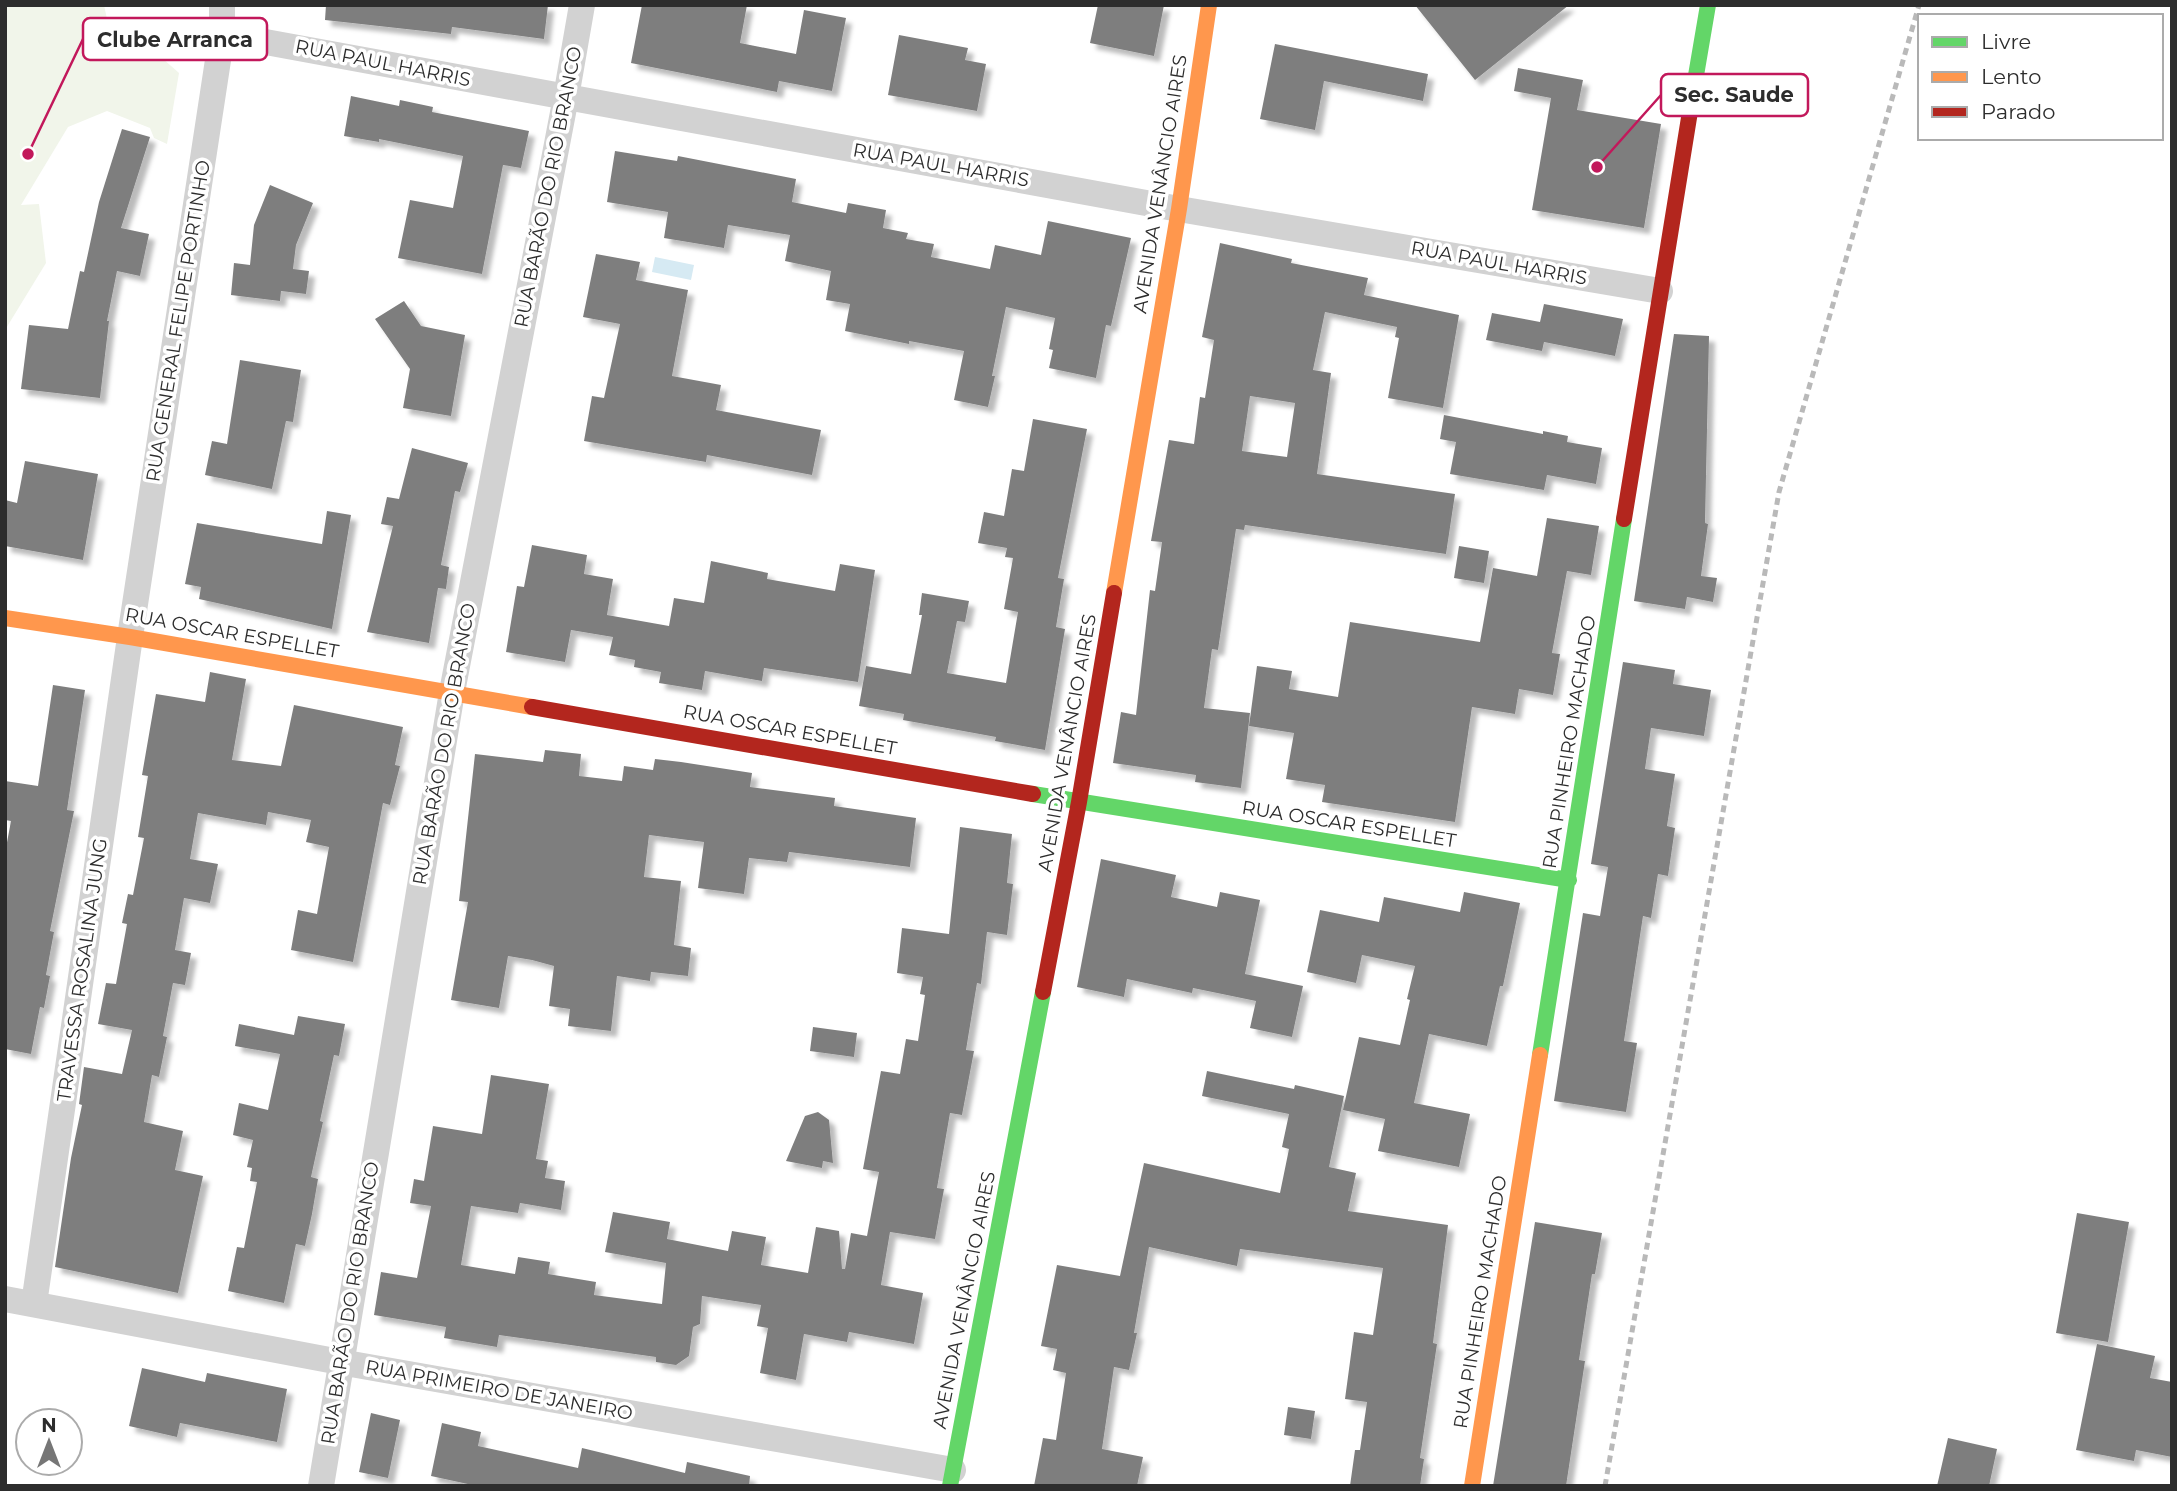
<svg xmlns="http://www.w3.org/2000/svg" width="2177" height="1491" font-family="Montserrat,sans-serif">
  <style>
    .green { fill: #f1f5ea }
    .water { fill: #d6eaf3 }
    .building { fill: #7e7e7e; fill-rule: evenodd; filter: url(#shadow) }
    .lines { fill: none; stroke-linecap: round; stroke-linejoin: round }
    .street { stroke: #d2d2d2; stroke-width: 26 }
    .fast { stroke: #63d668; stroke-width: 16 }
    .slow { stroke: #ff974d; stroke-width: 16 }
    .jam { stroke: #b3261e; stroke-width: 16 }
    .rail { stroke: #b9b9b9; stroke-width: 5; stroke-dasharray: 7 5; stroke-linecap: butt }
    .labels { text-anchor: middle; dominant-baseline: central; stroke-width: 7; stroke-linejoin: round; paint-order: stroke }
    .street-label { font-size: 19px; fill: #2d2d2d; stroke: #fff }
    .leader { fill: none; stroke: #c2185b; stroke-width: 2.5 }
    .callout-dot { fill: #c2185b; stroke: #fff; stroke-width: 2.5 }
    .callout { fill: #fff; stroke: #c2185b; stroke-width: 2.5 }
    .callout-label { font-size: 21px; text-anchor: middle; font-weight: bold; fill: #2d2d2d }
  </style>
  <defs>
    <filter id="shadow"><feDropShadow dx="6" dy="6" stdDeviation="2" flood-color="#0004"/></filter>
  </defs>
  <rect width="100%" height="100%" fill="#fff"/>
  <path class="green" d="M5 5H104L107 19 162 58 179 73 167 144 154 138 150 128 107 111 68 127 21 205 39 204 46 263 5 330Z"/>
  <path class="water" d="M655 257 694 265 691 280 652 272Z"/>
  <path class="building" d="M326 5H548L544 39 452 27 451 34 325 20Z
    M642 5H747L740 43 796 54 804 10 846 18 832 91 779 81 777 92 631 63Z
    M1098 5H1164L1154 56 1090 43Z
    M1415 5H1569L1475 80Z
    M899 35 968 48 965 60 986 64 977 111 888 95Z
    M1275 44 1428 74 1423 101 1324 81 1315 130 1260 119Z
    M1518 68 1583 80 1577 110 1661 124 1644 228 1532 210 1551 98 1514 91Z
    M351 96 399 106 400 100 433 107 432 112 529 131 521 168 503 165 482 274 398 258 410 200 453 208 463 156 379 139V142L344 136Z
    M122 129 150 137 121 228 149 234 140 276 117 271 107 321H109L100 398 21 389 29 325 68 329 80 271 84 272 99 202Z
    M615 151 677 161 678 156 796 179 792 202 846 213 848 203 886 210 883 228 908 233 906 239 934 244 931 257 990 269 995 245 1041 255 1048 221 1131 238 1111 326 1106 325 1096 378 1049 368 1053 350 1049 349 1055 318 1006 307 992 376H995L988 407 954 400 964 351 909 341V344L845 331 850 304 826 300 831 271 785 261 790 235 728 225 724 248 664 238 668 212 607 202Z
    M270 185 313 203 296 245 293 269 309 271 306 294 281 291 280 301 231 295 234 263 250 265 254 225Z
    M1220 243 1292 259 1291 263 1368 278 1364 295 1459 315 1443 408 1388 398 1399 338 1395 337 1397 327 1325 312 1313 370 1331 373 1317 474 1455 494 1446 554 1245 525 1244 530 1236 529 1218 650 1212 649 1204 708 1250 713 1241 788 1195 782 1196 775 1113 763 1121 712 1136 715 1150 590 1155 591 1162 542 1151 541 1169 440 1194 444 1200 397 1205 398 1214 340 1202 337ZM1250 396 1295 403 1287 457 1242 451Z
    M596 254 640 262 636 280 688 290 672 376 721 385 716 410 821 430 812 475 707 455 706 462 584 441 592 396 604 398 620 324 583 317Z
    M404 301 421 326 465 335 451 416 403 408 410 369 375 319Z
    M1544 304 1623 319 1615 356 1544 342 1542 351 1486 340 1492 313 1540 322Z
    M1674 334 1709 336 1705 523 1708 524 1701 576 1717 578 1713 602 1687 597 1685 609 1634 601Z
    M240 360 301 370 293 422 286 421 272 489 205 475 212 441 227 444Z
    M1444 415 1543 434V431L1568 436 1567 442 1602 448 1596 484 1547 475 1544 490 1450 474 1456 442 1440 439Z
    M1033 419 1087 429 1058 578 1064 579 1056 627 1065 629 1045 750 995 741 996 737 903 720 904 714 859 706 866 666 911 674 922 615H919L922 593 969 601 965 622 957 621 947 673 1006 683 1018 612 1004 609 1013 558 1005 557 1007 548 978 543 984 512 1004 516 1012 469 1024 471Z
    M412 448 468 463 460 492 455 491 441 565 449 567 446 589 438 588 429 643 367 632 393 526 381 524 387 497 399 499Z
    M25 461 98 474 83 560 5 546V500L17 503Z
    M327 511 351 515 332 629 199 599 201 587 185 584 197 523 322 544Z
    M1547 518 1599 526 1591 575 1567 571 1552 653 1560 654 1553 695 1519 689 1515 714 1472 707 1455 822 1322 802 1325 785 1286 779 1294 733 1249 726 1257 666 1292 671 1289 689 1338 697 1350 622 1480 642 1493 568 1537 576Z
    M532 545 587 555 584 574 613 579 607 615 669 626 674 598 704 603 711 561 768 573 767 579 835 591 840 564 875 570 858 682 764 668 762 681 705 671 702 690 659 683 661 672 634 667 635 660 609 655 613 637 571 630 565 662 506 652 517 586 524 587Z
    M1459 546 1489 551 1484 583 1454 578Z
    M1623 662 1675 670 1673 684 1711 690 1704 736 1651 728 1645 769 1675 774 1667 826 1675 828 1668 876 1658 874 1651 918 1643 916 1624 1041 1637 1043 1626 1112 1554 1101 1583 913 1600 916 1608 867 1591 864Z
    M210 672 246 679 232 760 281 766 294 705 403 727 395 765 400 766 390 805 383 803 353 962 291 950 298 910 317 914 329 847 306 842 311 820 268 812 266 825 198 813 190 859 218 864 210 903 184 898 175 950 191 953 185 985 173 983 163 1036 167 1037 159 1077 152 1075 144 1122 183 1131 175 1170 203 1176 178 1293 55 1267 71 1158 82 1105 79 1104 84 1067 122 1074 132 1030 98 1024 106 983 116 984 127 924 122 923 128 894 133 895 144 838 138 837 148 776 142 775 156 694 205 702Z
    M53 685 85 690 67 810 74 811 50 931 54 932 46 975 50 976 44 1008 40 1007 31 1054 5 1049V853L11 821 5 820V781L38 786Z
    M545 750 581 754 579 776 622 781 624 766 653 770 655 759 681 762 752 773 750 787 835 798 834 806 916 818 910 867 789 852 787 862 749 858 744 894 698 888 704 842 649 835 644 877 681 881 674 945 691 948 688 976 651 972 650 981 617 976 611 1031 568 1026 570 1009 549 1006 554 966 532 960 508 956 499 1008 451 1000 468 902 459 901 475 754 543 762Z
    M960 827 1012 834 1007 883 1013 884 1007 935 987 932 981 984 977 983 966 1050 974 1051 962 1115 950 1113 937 1188 944 1189 935 1239 890 1232 881 1285 923 1293 914 1344 849 1332 847 1342 804 1334 796 1380 760 1373 768 1328 757 1326 761 1305 702 1296 700 1324 693 1327 689 1356 676 1365 656 1362V1357L499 1335 497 1347 444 1338 446 1327 374 1315 381 1272 417 1278 431 1206 410 1203 414 1179 424 1181 433 1126 482 1134 491 1075 549 1084 536 1159 548 1161 545 1178 565 1181 561 1210 520 1203 518 1213 471 1206 461 1265 515 1274 518 1257 550 1262 548 1274 596 1282 594 1295 662 1304 666 1263 605 1252 613 1212 670 1222 667 1239 728 1251 732 1231 766 1237 761 1265 808 1273 816 1227 839 1231 842 1269H845L851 1233 867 1236 879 1172 863 1169 881 1071 900 1074 906 1039 918 1041 925 995 920 994 923 977 897 973 902 928 949 934Z
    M1101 859 1176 875 1171 897 1217 907 1220 892 1260 900 1245 974 1303 986 1292 1037 1250 1028 1256 1001 1193 988 1192 993 1127 979 1124 997 1077 987Z
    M1464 892 1520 903 1503 986H1500L1487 1046 1429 1034 1414 1103 1470 1114 1459 1167 1378 1151 1385 1119 1343 1110 1359 1037 1400 1045 1410 1000 1407 999 1415 966 1362 955 1356 983 1307 972 1320 910 1379 922 1384 897 1460 912Z
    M298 1016 345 1024 339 1056 334 1055 320 1121 323 1122 311 1177 318 1179 312 1214 305 1246 296 1244 284 1303 228 1291 237 1247 244 1248 257 1182 250 1181 252 1168 247 1167 253 1140 233 1135 239 1103 268 1110 280 1054 235 1046 239 1024 294 1035Z
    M813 1027 857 1033 854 1057 810 1051Z
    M1207 1071 1294 1089 1295 1085 1344 1096 1329 1167 1356 1173 1348 1211 1448 1225 1433 1343 1437 1344 1420 1458 1424 1459 1420 1486H1350L1355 1450H1360L1367 1402 1345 1399 1354 1332 1373 1335 1383 1268 1240 1249 1237 1266 1149 1247 1134 1333H1137L1129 1370 1114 1367 1102 1449 1143 1457 1137 1486H1034L1043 1438 1056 1440 1066 1373 1053 1370 1057 1349 1041 1346 1057 1265 1120 1276 1144 1163 1280 1193 1289 1149 1282 1147 1289 1114 1202 1096Z
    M818 1112 829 1120 833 1163 823 1161 822 1168 786 1161 805 1116Z
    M2077 1213 2129 1222 2108 1342 2056 1333Z
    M1535 1222 1602 1233 1595 1274H1592L1579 1360 1585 1361 1566 1486H1493Z
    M2097 1344 2155 1356 2150 1378 2172 1382V1457L2136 1450 2134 1461 2076 1450Z
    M142 1368 205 1382 207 1373 287 1389 277 1442 180 1423 177 1437 129 1426Z
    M1288 1407 1315 1411 1311 1439 1284 1435Z
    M371 1413 400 1420 388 1478 359 1472Z
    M442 1423 481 1432 478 1446 578 1468 582 1448 685 1473 687 1462 750 1476 749 1486H477L431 1476Z
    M1948 1438 1997 1449 1989 1486H1937Z"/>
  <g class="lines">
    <path class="street" d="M222 34 1179 209 1660 291
      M5 1299 340 1362 953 1470
      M34 1304 130 637 222 34V5
      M321 1486 452 692 566 97 582 5"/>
    <path class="fast" d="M1693 93 1708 5
      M1033 794 1569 880
      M1540 1055 1624 519
      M950 1486 1043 992"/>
    <path class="slow" d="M1114 593 1179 209 1209 5
      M5 618 130 637 532 707
      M1472 1486 1540 1055"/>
    <path class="jam" d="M1624 519 1693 93
      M532 707 1033 794
      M1043 992 1079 802 1114 593"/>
    <path class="rail" d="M1605 1486 1779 492 1919 5"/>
  </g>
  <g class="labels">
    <g class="street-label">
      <text transform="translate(383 63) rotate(11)">RUA PAUL HARRIS</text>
      <text transform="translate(941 165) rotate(10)">RUA PAUL HARRIS</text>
      <text transform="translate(1160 184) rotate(-81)">AVENIDA VENÂNCIO AIRES</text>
      <text transform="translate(548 187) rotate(-79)">RUA BARÃO DO RIO BRANCO</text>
      <text transform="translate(1499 263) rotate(10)">RUA PAUL HARRIS</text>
      <text transform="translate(178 321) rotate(-81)">RUA GENERAL FELIPE PORTINHO</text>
      <text transform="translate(232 633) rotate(10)">RUA OSCAR ESPELLET</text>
      <text transform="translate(790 730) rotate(10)">RUA OSCAR ESPELLET</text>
      <text transform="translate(1569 742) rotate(-81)">RUA PINHEIRO MACHADO</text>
      <text transform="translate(1067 743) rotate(-80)">AVENIDA VENÂNCIO AIRES</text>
      <text transform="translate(444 744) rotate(-80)">RUA BARÃO DO RIO BRANCO</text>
      <text transform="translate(1349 824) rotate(9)">RUA OSCAR ESPELLET</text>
      <text transform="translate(82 970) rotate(-82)">TRAVESSA ROSALINA JUNG</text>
      <text transform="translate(964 1300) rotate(-79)">AVENIDA VENÂNCIO AIRES</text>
      <text transform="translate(1480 1302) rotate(-81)">RUA PINHEIRO MACHADO</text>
      <text transform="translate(350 1303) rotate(-81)">RUA BARÃO DO RIO BRANCO</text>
      <text transform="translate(499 1390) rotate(10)">RUA PRIMEIRO DE JANEIRO</text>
    </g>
  </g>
  <path class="leader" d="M28 154L83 39M1597 167L1661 95"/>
  <g class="callout-dot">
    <circle cx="28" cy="154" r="7"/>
    <circle cx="1597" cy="167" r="7"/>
  </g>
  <g class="callout">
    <rect x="83" y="18" width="184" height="42" rx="7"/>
    <rect x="1661" y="74" width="147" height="42" rx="7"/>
  </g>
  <g class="callout-label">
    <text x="175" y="47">Clube Arranca</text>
    <text x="1734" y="102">Sec. Saude</text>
  </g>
  <rect width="2177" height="1491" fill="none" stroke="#2d2d2d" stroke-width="14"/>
  <rect x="1918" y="14" width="245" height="126" fill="#ffffff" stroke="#ababab" stroke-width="2"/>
  <rect x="1932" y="37" width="35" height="10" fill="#63d668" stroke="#ababab" stroke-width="2"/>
  <text x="1981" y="49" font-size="21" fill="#2d2d2d">Livre</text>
  <rect x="1932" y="72" width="35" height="10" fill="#ff974d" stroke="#ababab" stroke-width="2"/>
  <text x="1981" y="84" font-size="21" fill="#2d2d2d">Lento</text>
  <rect x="1932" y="107" width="35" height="10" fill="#b3261e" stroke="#ababab" stroke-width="2"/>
  <text x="1981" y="119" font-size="21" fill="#2d2d2d">Parado</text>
  <g transform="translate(49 1442)"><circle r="33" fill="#ffffff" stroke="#ababab" stroke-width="2"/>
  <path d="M0-5L12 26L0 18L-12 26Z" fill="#767676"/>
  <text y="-10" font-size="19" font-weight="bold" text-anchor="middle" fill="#2d2d2d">N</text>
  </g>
</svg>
